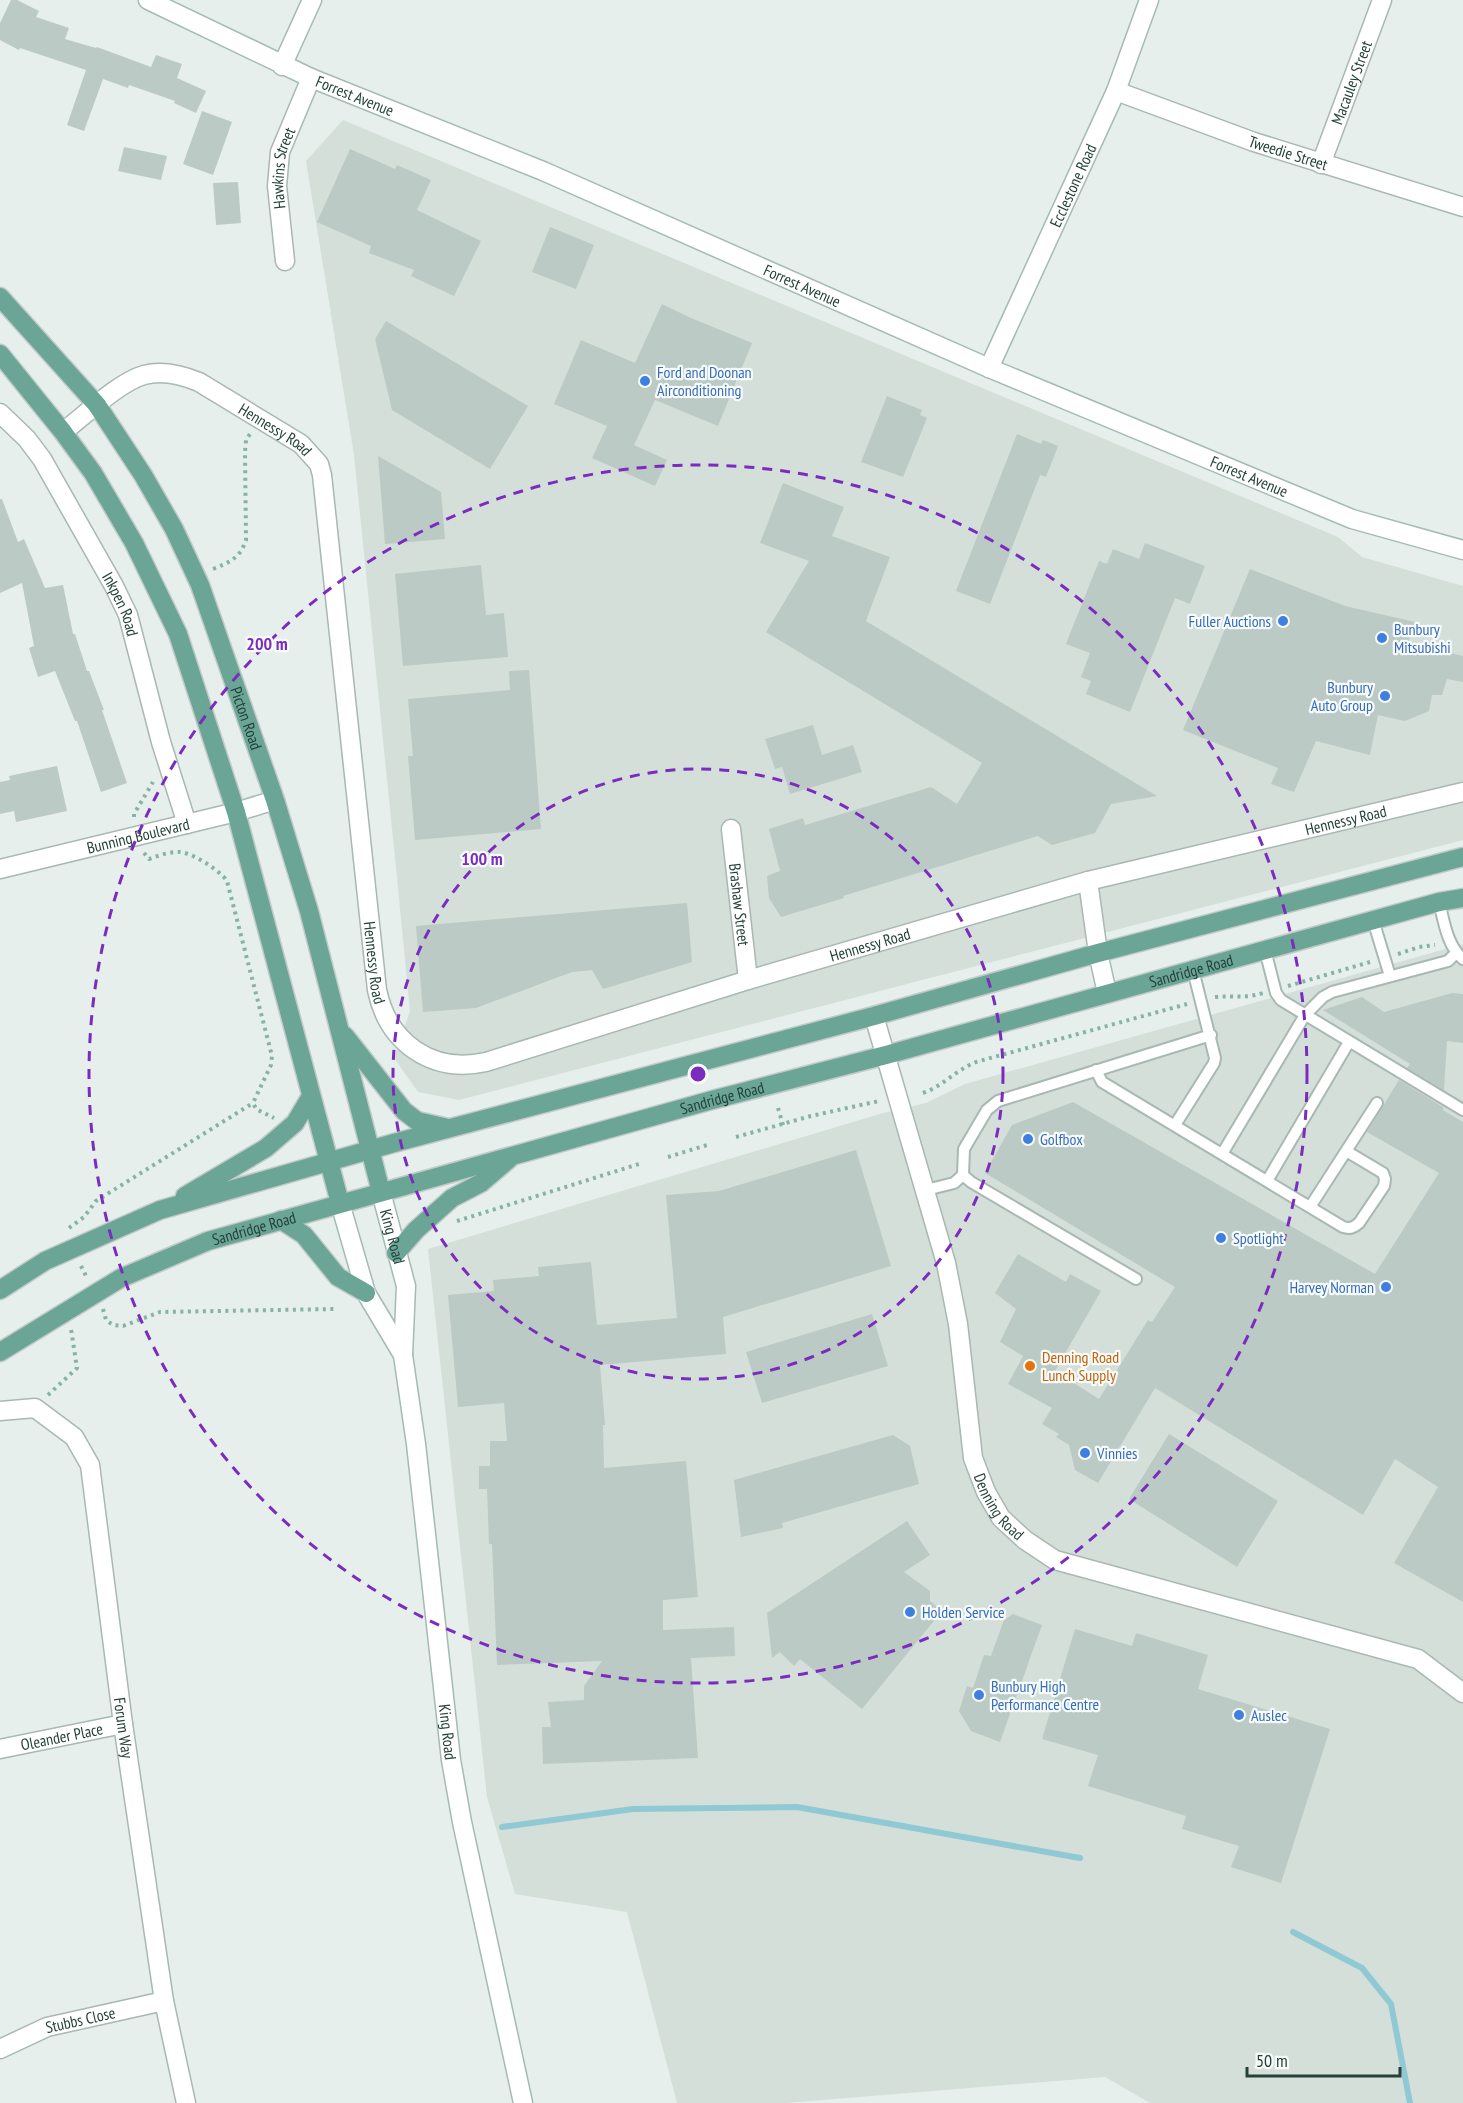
<svg xmlns="http://www.w3.org/2000/svg" width="1463" height="2103" font-family="'PT Sans Narrow',sans-serif">
  <style>
    .built { fill: #d4dfda }
    .lines { fill: none; stroke-linecap: round; stroke-linejoin: round }
    .stream { stroke: #8ec9d4; stroke-width: 6 }
    .building { fill: #bbcac4 }
    .lane-casing { stroke: #a8b8b2; stroke-width: 14 }
    .street-casing { stroke: #a8b8b2; stroke-width: 21 }
    .secondary-casing { stroke: #a4bbb3; stroke-width: 21 }
    .primary-casing { stroke: #c2cac8; stroke-width: 21 }
    .path { stroke: #86b3a5; stroke-width: 4; stroke-dasharray: 3 4.5; stroke-linecap: butt }
    .lane { stroke: #fff; stroke-width: 10 }
    .street { stroke: #fff; stroke-width: 18 }
    .secondary { stroke: #fff; stroke-width: 18 }
    .primary { stroke: #6aa596; stroke-width: 18 }
    .ring { fill: none; stroke: #7b2cbf; stroke-width: 3; stroke-dasharray: 10 8 }
    .shop-dot { fill: #3f7fe0; stroke: #f7fbf9; stroke-width: 2 }
    .food-dot { fill: #e8710a; stroke: #f7fbf9; stroke-width: 2 }
    .labels { text-anchor: middle; dominant-baseline: central; stroke-width: 4.5; stroke-linejoin: round; paint-order: stroke }
    .street-label { font-size: 16px; fill: #24423a; stroke: #f7fbf9 }
    .shop-label { font-size: 16px; fill: #366cbe; stroke: #f7fbf9; text-anchor: start }
    .food-label { font-size: 16px; fill: #c56008; stroke: #f7fbf9; text-anchor: start }
    .centre { fill: #7b2cbf; stroke: #f7fbf9; stroke-width: 3 }
    .ring-label { font-size: 18px; text-anchor: middle; font-weight: bold; fill: #7b2cbf; stroke: #f7fbf9; stroke-width: 4.5; stroke-linejoin: round; paint-order: stroke }
  </style>
  <rect width="100%" height="100%" fill="#e6efeb"/>
  <path class="built" d="M343 120 1338 537 1362 557 1463 586V840L459 1100 418 1092 394 1058 410 1011 396 868 354 455 306 161Z
    M1463 944V2103H1150L1105 2077 786 2103H677L627 1912 515 1894 487 1797 428 1249 883 1113 926 1103 965 1084Z"/>
  <g class="lines">
    <path class="stream" d="M502 1827 633 1809 797 1807 1080 1858
      M1293 1932 1362 1968 1391 2004 1410 2103"/>
  </g>
  <path class="building" d="M11 0H17L39 11 36 17 69 28 65 39 96 48 97 47 151 67 156 55 182 64 177 78 206 91 196 113 174 103 175 101 129 85 128 88 103 79 84 131 67 125 86 70 20 48 19 50 0 40V23Z
    M202 111 232 122 213 175 183 164Z
    M124 147 167 156 161 180 118 171Z
    M350 149 395 169 397 165 431 180 417 210 481 241 454 296 411 276 414 270 369 253 371 246 317 222Z
    M238 182 241 223 216 225 213 183Z
    M550 227 594 245 576 289 532 272Z
    M662 304 691 318 752 343 718 426 655 400 634 445 667 460 655 486 592 458 607 426 554 404 581 340 635 363Z
    M386 321 528 406 490 469 392 410 375 339Z
    M887 396 922 410 920 415 927 418 903 477 861 462Z
    M1017 434 1041 444 1043 440 1058 446 1046 477 1040 475 990 604 956 591Z
    M378 456 441 492 445 539 385 544Z
    M783 483 844 507 832 536 890 557 866 621 1157 796 1111 804 1095 833 1052 845 1038 836 843 896 844 898 781 917 769 898 767 876 780 871 769 829 803 818 805 825 931 787 957 804 982 763 766 632 809 561 760 543Z
    M0 499H2L18 542 24 539 45 588 63 585 73 634H75L87 671H89L104 710H102L127 783 101 792 77 721H75L55 671 38 677 29 648 34 646 22 583 0 593Z
    M1145 543 1205 566 1190 604 1175 598 1130 712 1086 694 1091 681 1081 677 1090 653 1066 644 1099 561 1107 564 1113 549 1139 559Z
    M481 565 486 615 504 613 508 657 403 666 395 574Z
    M1250 569 1345 606 1415 622 1408 643 1463 656V682L1447 679 1442 695H1432L1429 711 1405 721 1378 715 1370 755 1316 741 1294 792 1271 784 1278 768 1183 730Z
    M529 670 541 829 415 840 408 756H413L408 699 510 690 509 671Z
    M813 725 822 755 853 745 862 772 790 794 782 767 775 769 765 739Z
    M57 766 67 811 16 822 14 811 0 814V782L10 780 9 776Z
    M687 903 692 962 603 989 592 970 572 972 476 1008 423 1012 416 926Z
    M1452 993 1463 994V1043L1447 1041 1444 1090 1407 1068 1410 1064 1323 1010 1362 997 1384 1012Z
    M1399 1080 1443 1107V1110L1463 1122V1602L1394 1563 1438 1487 1395 1459 1363 1515 1155 1388 1098 1483 1075 1470 1069 1445 1056 1437 1059 1434 1042 1424 1052 1408 1008 1384 1023 1356 1000 1342 1016 1309 995 1293 1018 1254 1066 1282 1070 1274 1101 1291 1055 1371 1099 1399 1148 1320 1152 1322 1175 1287 985 1173 1012 1125 1073 1102 1375 1274 1439 1173 1367 1132Z
    M856 1150 891 1266 723 1317 726 1354 600 1365 605 1425H603L604 1468 686 1461 698 1597 663 1600V1630L734 1627 735 1656 691 1658 698 1758 543 1764 542 1727H551L548 1702 584 1700V1686L602 1661 497 1665 492 1544H489L487 1489H479V1466H490V1441H507L504 1403 458 1407 448 1295 494 1291 493 1280 539 1276 538 1267 591 1262 597 1325 677 1318 666 1195 719 1191Z
    M872 1314 888 1366 762 1403 746 1352Z
    M1169 1434 1278 1501 1237 1567 1129 1499Z
    M893 1435 910 1446 919 1484 782 1523 783 1528 741 1537 734 1480Z
    M907 1521 930 1555 904 1572 930 1591V1601L942 1611 862 1709 800 1659 794 1666 780 1652 772 1658 767 1613Z
    M1013 1614 1042 1625 1000 1742 971 1731 959 1711 967 1686 973 1688 984 1655 991 1656 1004 1620Z
    M1075 1629 1132 1646 1136 1633 1208 1655 1198 1689 1330 1729 1281 1883 1231 1867 1239 1846 1182 1829 1186 1816 1088 1786 1098 1755 1042 1739Z"/>
  <g class="lines">
    <g class="lane-casing">
      <path id="lane" d="M1439 902C1444 921 1447 946 1463 959
        M1373 920 1390 976
        M1265 950 1276 993 1281 1000 1463 1110
        M1096 1070 1102 1082 1343 1227C1350 1229 1353 1228 1359 1223L1384 1186 1385 1179 1383 1173 1346 1151
        M1175 1125 1214 1063 1215 1058 1193 970
        M1222 1154 1305 1015 1323 997 1332 992 1448 961 1456 953
        M963 1175 971 1182 1136 1279
        M1267 1181 1349 1042
        M926 1190 954 1183 963 1175 964 1149 987 1110 998 1101 1211 1035
        M1310 1207 1377 1103"/>
    </g>
    <g class="street-casing">
      <g id="street">
        <path d="M282 66 312 0"/>
        <path id="s1" d="M1116 91 1254 142 1463 207"/>
        <path id="s2" d="M1321 164 1382 0"/>
        <path id="s3" d="M285 261 277 186 280 152 311 78"/>
        <path id="s4" d="M0 413 27 439 42 459 114 586 128 615 161 742 187 824"/>
        <path id="s5" d="M63 432C84 416 119 382 144 375 162 370 182 375 199 382L301 444 319 464 322 475 377 990C388 1043 432 1074 486 1062L748 980 1088 881 1463 792"/>
        <path id="s6" d="M731 829 748 980"/>
        <path id="s7" d="M0 869 236 812 275 800"/>
        <path d="M1088 881 1098 953 1107 993"/>
        <path id="s8" d="M874 1016 946 1263 958 1324 973 1458 986 1492 1001 1518 1025 1540 1055 1560 1418 1659 1463 1693"/>
        <path id="s9" d="M0 1411 35 1408 74 1437 90 1465 123 1724 164 2001 186 2103"/>
        <path id="s10" d="M0 1749 123 1724"/>
        <path id="s11" d="M0 2049 47 2027 164 2001"/>
      </g>
    </g>
    <g class="secondary-casing">
      <g id="secondary">
        <path id="s12" d="M148 0 311 78 543 171 989 368 1352 519 1463 550"/>
        <path id="s13" d="M989 368 1116 91 1149 0"/>
        <path id="s14" d="M381 1192 406 1286 403 1355 416 1444 451 1760 462 1822 523 2103"/>
        <path d="M340 1203 366 1293 403 1355"/>
      </g>
    </g>
    <g class="primary-casing">
      <g id="primary">
        <path id="s15" d="M0 297 97 405 143 475 174 529 200 585 275 800 309 911 381 1192"/>
        <path d="M0 354 63 432 93 473 134 543 178 634 236 812 340 1203"/>
        <path d="M345 1036 404 1111 417 1121 448 1128"/>
        <path d="M185 1196 266 1148 295 1123 311 1096"/>
        <path d="M281 1220 304 1235 338 1277 366 1293"/>
        <path d="M396 1253 416 1230 452 1198 481 1183 509 1159"/>
        <path d="M0 1290 45 1261 160 1210 394 1143 874 1016 1098 953 1463 857"/>
        <path id="s16" d="M0 1352 121 1278 208 1241 712 1100 886 1055 1439 902 1463 898"/>
      </g>
    </g>
    <path class="path" d="M213 569C230 562 240 558 246 540L245 452 246 440 250 434
      M134 817V814L153 782
      M144 853 149 859C158 856 168 852 178 852 190 851 221 871 227 881L272 1056 271 1065 253 1103 256 1109 274 1118
      M1398 954 1419 947 1435 945
      M1288 986 1370 962
      M1215 997C1233 995 1245 999 1263 993
      M923 1093C943 1086 956 1070 976 1062L1187 1004
      M778 1108 783 1125
      M736 1137 811 1116 879 1101
      M668 1157 707 1145
      M457 1221 639 1164
      M69 1228 84 1217 96 1201 253 1103
      M81 1266 87 1278
      M103 1309 106 1320 113 1325 123 1326 160 1312 335 1309
      M48 1395 77 1368 71 1329"/>
    <use href="#lane" class="lane"/>
    <use href="#street" class="street"/>
    <use href="#secondary" class="secondary"/>
    <use href="#primary" class="primary"/>
  </g>
  <g class="ring">
    <circle cx="698" cy="1074" r="305"/>
    <circle cx="698" cy="1074" r="609"/>
  </g>
  <g class="shop-dot">
    <circle cx="645" cy="381" r="6"/>
    <circle cx="1283" cy="621" r="6"/>
    <circle cx="1382" cy="638" r="6"/>
    <circle cx="1385" cy="696" r="6"/>
    <circle cx="1028" cy="1139" r="6"/>
    <circle cx="1221" cy="1238" r="6"/>
    <circle cx="1386" cy="1287" r="6"/>
    <circle cx="1085" cy="1453" r="6"/>
    <circle cx="910" cy="1612" r="6"/>
    <circle cx="979" cy="1695" r="6"/>
    <circle cx="1239" cy="1715" r="6"/>
  </g>
  <circle class="food-dot" cx="1030" cy="1366" r="6"/>
  <g class="labels">
    <g class="street-label">
      <text stroke="none"><textPath href="#s2" startOffset="87">Macauley Street</textPath></text>
      <text stroke="none"><textPath href="#s12" startOffset="228">Forrest Avenue</textPath></text>
      <text stroke="none"><textPath href="#s1" startOffset="183">Tweedie Street</textPath></text>
      <text stroke="none"><textPath href="#s3" startOffset="94">Hawkins Street</textPath></text>
      <text stroke="none"><textPath href="#s13" startOffset="201">Ecclestone Road</textPath></text>
      <text stroke="none"><textPath href="#s12" startOffset="714">Forrest Avenue</textPath></text>
      <text stroke="none"><textPath href="#s5" startOffset="246">Hennessy Road</textPath></text>
      <text stroke="none"><textPath href="#s12" startOffset="1200">Forrest Avenue</textPath></text>
      <text stroke="none"><textPath href="#s4" startOffset="228">Inkpen Road</textPath></text>
      <text stroke="none"><textPath href="#s15" startOffset="494">Picton Road</textPath></text>
      <text stroke="none"><textPath href="#s5" startOffset="1872">Hennessy Road</textPath></text>
      <text stroke="none"><textPath href="#s7" startOffset="142">Bunning Boulevard</textPath></text>
      <text stroke="none"><textPath href="#s6" startOffset="76">Brashaw Street</textPath></text>
      <text stroke="none"><textPath href="#s5" startOffset="1380">Hennessy Road</textPath></text>
      <text stroke="none"><textPath href="#s5" startOffset="804">Hennessy Road</textPath></text>
      <text stroke="none"><textPath href="#s16" startOffset="1256">Sandridge Road</textPath></text>
      <text stroke="none"><textPath href="#s16" startOffset="770">Sandridge Road</textPath></text>
      <text stroke="none"><textPath href="#s16" startOffset="284">Sandridge Road</textPath></text>
      <text stroke="none"><textPath href="#s14" startOffset="46">King Road</textPath></text>
      <text stroke="none"><textPath href="#s8" startOffset="510">Denning Road</textPath></text>
      <text stroke="none"><textPath href="#s9" startOffset="381">Forum Way</textPath></text>
      <text stroke="none"><textPath href="#s14" startOffset="546">King Road</textPath></text>
      <text stroke="none"><textPath href="#s10" startOffset="63">Oleander Place</textPath></text>
      <text stroke="none"><textPath href="#s11" startOffset="86">Stubbs Close</textPath></text>
    </g>
    <g class="shop-label">
      <text x="657" y="372">Ford and Doonan<tspan x="657" dy="18">Airconditioning</tspan></text>
      <text x="1271" y="621" text-anchor="end">Fuller Auctions</text>
      <text x="1394" y="629">Bunbury<tspan x="1394" dy="18">Mitsubishi</tspan></text>
      <text x="1373" y="687" text-anchor="end">Bunbury<tspan x="1373" dy="18">Auto Group</tspan></text>
      <text x="1040" y="1139">Golfbox</text>
      <text x="1233" y="1238">Spotlight</text>
      <text x="1374" y="1287" text-anchor="end">Harvey Norman</text>
      <text x="1097" y="1453">Vinnies</text>
      <text x="922" y="1612">Holden Service</text>
      <text x="991" y="1686">Bunbury High<tspan x="991" dy="18">Performance Centre</tspan></text>
      <text x="1251" y="1715">Auslec</text>
    </g>
    <g class="food-label">
      <text x="1042" y="1357">Denning Road<tspan x="1042" dy="18">Lunch Supply</tspan></text>
    </g>
  </g>
  <circle cx="698" cy="1074" r="9" class="centre"/>
  <g class="ring-label">
    <text x="267" y="650">200 m</text>
    <text x="482" y="865">100 m</text>
  </g>
  <path d="M1247 2067v9h153v-9" fill="none" stroke="#24423a" stroke-width="3"/>
  <text x="1256" y="2067" font-size="18" fill="#24423a" stroke="#f7fbf9" stroke-width="4.5" paint-order="stroke">50 m</text>
</svg>
